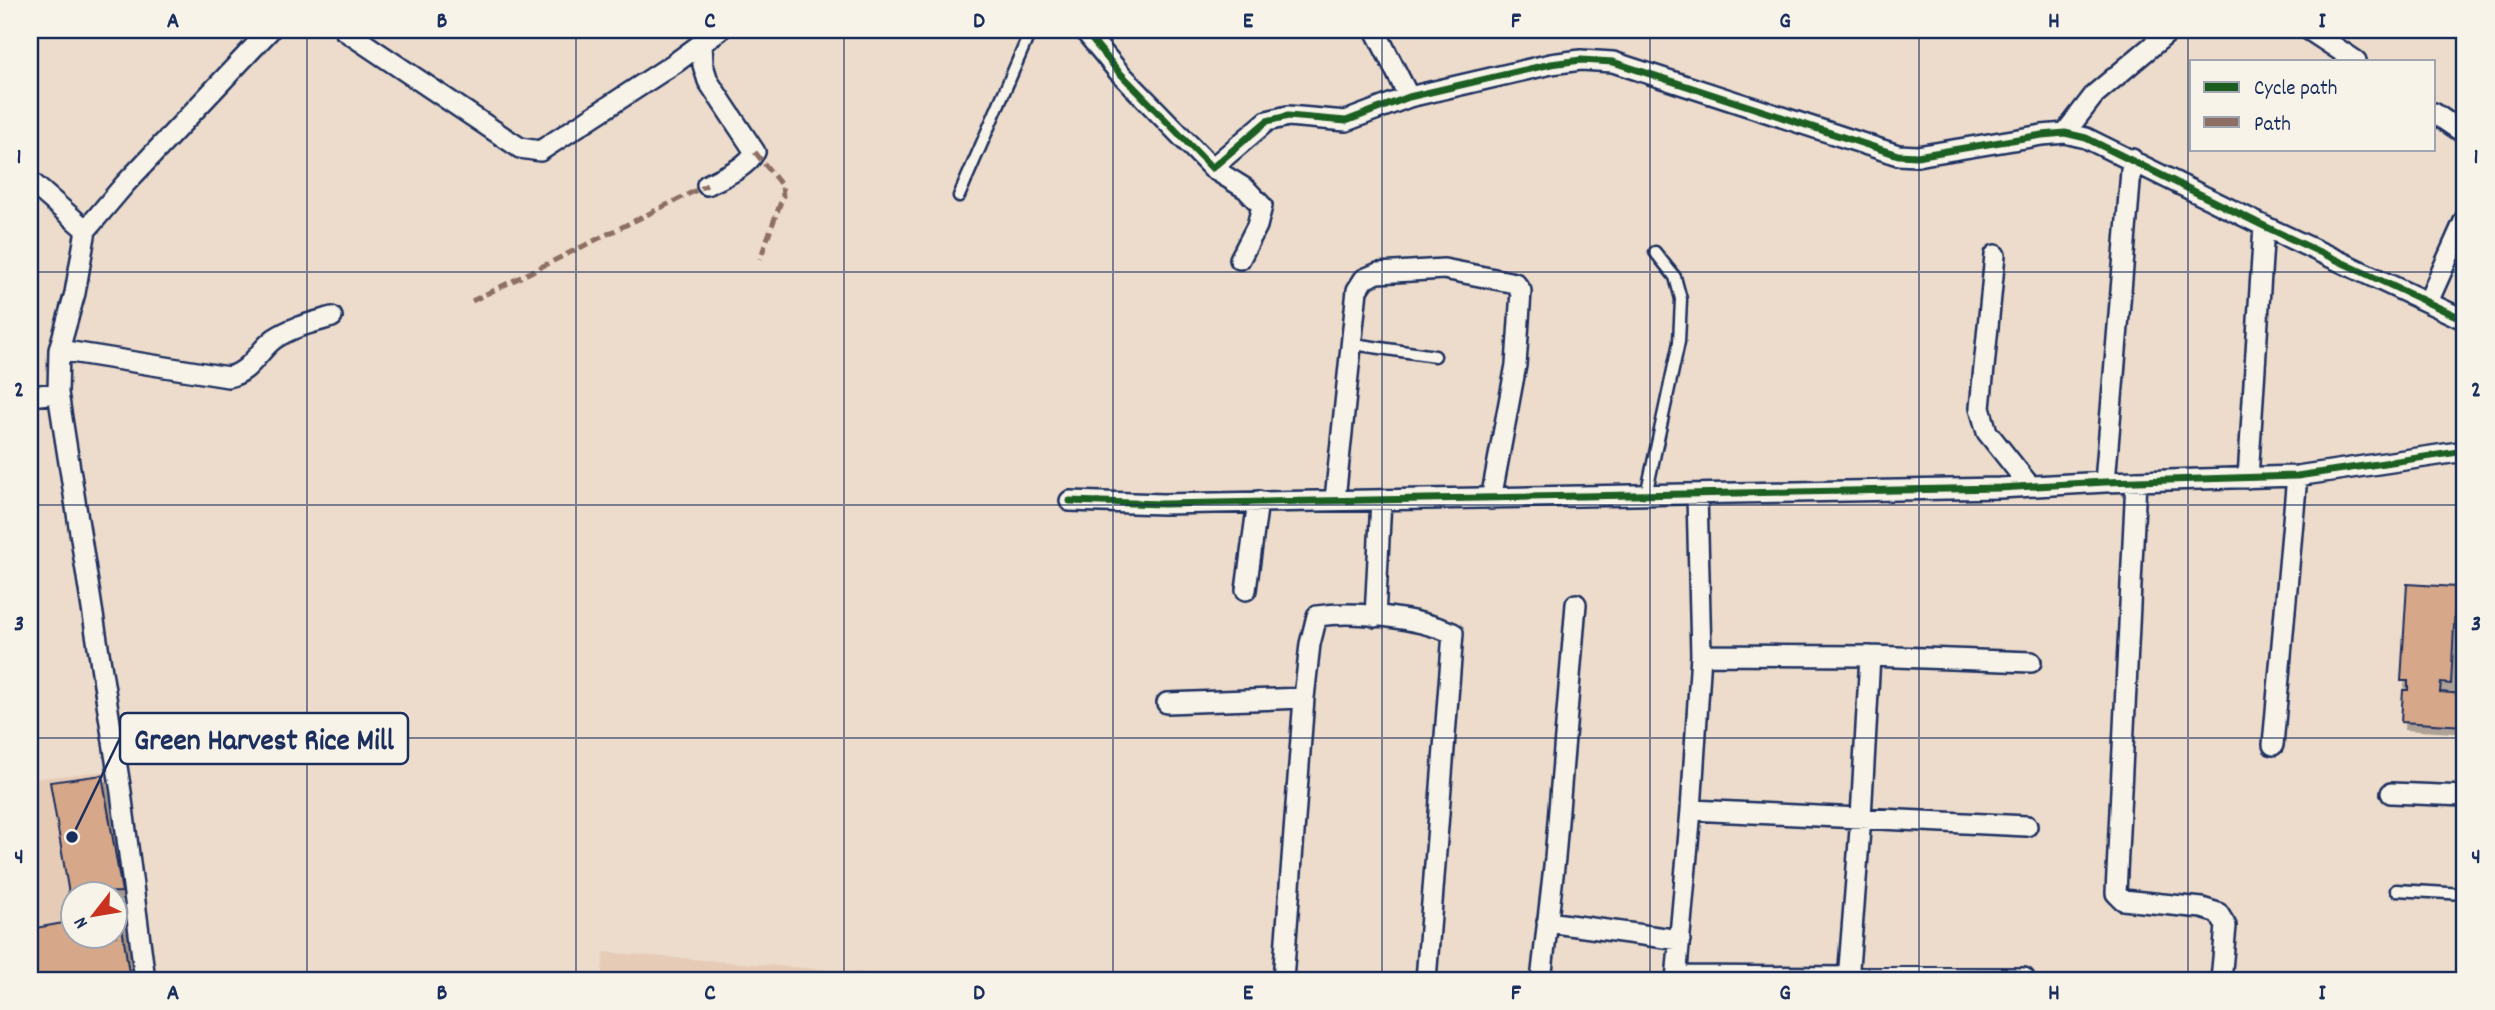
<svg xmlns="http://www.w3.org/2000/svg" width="2495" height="1010" font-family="Dekko,sans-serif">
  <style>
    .built { fill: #e6ccb7; fill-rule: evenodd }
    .building { fill: #d6a788; stroke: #1b2f5e; stroke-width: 2; filter: url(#shadow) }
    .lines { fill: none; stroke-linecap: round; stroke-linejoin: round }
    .lane-casing { stroke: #1b2f5e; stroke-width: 15 }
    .street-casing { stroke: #1b2f5e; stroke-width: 24 }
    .lane { stroke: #f7f3e8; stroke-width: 10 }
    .street { stroke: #f7f3e8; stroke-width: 19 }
    .quiet { stroke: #8d6e63; stroke-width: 5; stroke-dasharray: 10 5; stroke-linecap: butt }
    .cycleway-casing { stroke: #f7f3e8; stroke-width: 11 }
    .cycleway { stroke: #1b5e20; stroke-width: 7 }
    .grid { fill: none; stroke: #1b2f5e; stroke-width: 2; stroke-opacity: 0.55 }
    .leader { fill: none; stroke: #1b2f5e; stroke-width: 2.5 }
    .callout-dot { fill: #1b2f5e; stroke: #f7f3e8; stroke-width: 2.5 }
    .callout { fill: #f7f3e8; stroke: #1b2f5e; stroke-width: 2.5 }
    .callout-label { font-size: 30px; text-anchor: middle; font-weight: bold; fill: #1b2f5e }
    .neatline { fill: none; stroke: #1b2f5e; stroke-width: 2.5 }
    .grid-label { font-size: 23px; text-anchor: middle; font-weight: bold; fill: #1b2f5e }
  </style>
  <defs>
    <filter id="shadow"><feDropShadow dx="4" dy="7" stdDeviation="0" flood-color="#0004"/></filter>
  </defs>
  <rect width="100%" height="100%" fill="#eddccb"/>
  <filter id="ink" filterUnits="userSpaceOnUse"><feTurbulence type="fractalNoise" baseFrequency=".0143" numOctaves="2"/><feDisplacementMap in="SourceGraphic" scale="14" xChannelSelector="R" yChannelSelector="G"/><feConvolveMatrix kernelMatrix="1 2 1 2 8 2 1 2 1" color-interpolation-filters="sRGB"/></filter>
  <g filter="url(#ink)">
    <path class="built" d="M105 771 135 980H30V779ZM74 894H116V936H74Z
      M604 952 904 976 958 980H601Z"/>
    <path class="building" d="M2407 584 2456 587 2451 684 2441 683 2440 692 2465 694V726L2401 722 2403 690H2408V681H2401Z
      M102 775 122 892 74 894V900H70L50 782Z
      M120 913 130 980H36L30 929 74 921V936H116V914Z"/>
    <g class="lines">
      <g class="lane-casing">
        <path id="lane" d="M959 196 1031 30
          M1353 344 1435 356
          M1646 495 1679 342 1681 299 1675 277 1655 252
          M2396 890 2465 894"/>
      </g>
      <g class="street-casing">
        <path id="street" d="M344 30 520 148 540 151 675 63 720 30
          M1084 30 1118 71 1212 168 1267 121 1288 116 1346 121 1409 97 1551 64 1581 60 1613 62 1898 155 1917 156 2042 135 2065 133 2086 138 2264 226 2465 320
          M1375 30 1409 97
          M2309 30 2356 61
          M702 43 703 65 708 81 755 152C745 169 724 176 707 185
          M2434 113 2465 134
          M2065 133 2095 94 2171 30
          M1212 168 1246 189 1262 206 1257 226 1240 259
          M30 181 86 230
          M1995 255 1980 408 1987 432 2029 485
          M2428 302 2465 219
          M59 350 228 377C251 372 257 352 274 339 292 327 311 323 332 317
          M30 396 58 393
          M2248 478 2264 226
          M2136 481 2116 893 2123 900 2202 908 2218 913 2226 926 2221 980
          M2105 482 2132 159
          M1335 499 1357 290 1364 279 1378 273 1444 269 1515 283 1521 291 1516 365 1491 499
          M1070 501 1163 504 2000 488 2105 482 2297 476 2465 451
          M1246 590 1258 501
          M1375 617 1381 500
          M1701 655 1870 656 2031 662
          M1167 703 1304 698
          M2273 745 2297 476
          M2391 793 2465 796
          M1691 810 2027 826
          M1547 922 1680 940
          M1677 976 2024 978V980
          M145 980 121 792 58 393 59 350 75 293 86 230 125 184 270 30
          M1283 980 1304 698 1310 644 1317 616C1356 610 1417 618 1453 633L1426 980
          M1541 980 1555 858 1576 604
          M1676 980 1691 810 1701 655 1697 495
          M1848 980 1861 817 1870 656"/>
      </g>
      <use href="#lane" class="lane"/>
      <use href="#street" class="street"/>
      <path class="quiet" d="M755 152 782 186 783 196 760 259
        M472 301 707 185"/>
      <g class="cycleway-casing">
        <path id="cycleway" d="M1084 30 1118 71 1212 168 1267 121 1288 116 1346 121 1409 97 1551 64 1581 60 1613 62 1898 155 1917 156 2042 135 2065 133 2086 138 2264 226 2465 320
          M1070 501 1163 504 2000 488 2105 482 2297 476 2465 451"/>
      </g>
      <use href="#cycleway" class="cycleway"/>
    </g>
  </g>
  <path class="grid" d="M307 30V980M576 30V980M844 30V980M1113 30V980M1382 30V980M1650 30V980M1919 30V980M2188 30V980M30 272H2465M30 505H2465M30 738H2465"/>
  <path class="leader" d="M72 837L120 738"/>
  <circle class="callout-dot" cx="72" cy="837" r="7"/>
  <rect class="callout" x="120" y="713" width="288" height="51" rx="7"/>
  <g class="callout-label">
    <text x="264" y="749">Green Harvest Rice Mill</text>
  </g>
  <rect width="2495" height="1010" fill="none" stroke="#f7f3e8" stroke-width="77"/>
  <rect x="2190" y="60" width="245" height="91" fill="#f7f3e8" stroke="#9fa5b1" stroke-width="2"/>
  <rect x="2204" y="82" width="35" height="10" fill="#1b5e20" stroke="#9fa5b1" stroke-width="2"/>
  <text x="2254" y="94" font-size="21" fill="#1b2f5e">Cycle path</text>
  <rect x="2204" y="117" width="35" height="10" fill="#8d6e63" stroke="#9fa5b1" stroke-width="2"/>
  <text x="2254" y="130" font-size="21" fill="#1b2f5e">Path</text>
  <g transform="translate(94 915) rotate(239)"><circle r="33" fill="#f7f3e8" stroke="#9fa5b1" stroke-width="2"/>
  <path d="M0-5L12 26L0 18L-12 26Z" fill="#c8321e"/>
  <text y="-10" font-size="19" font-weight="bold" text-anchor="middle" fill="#1b2f5e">N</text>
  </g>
  <rect x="38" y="38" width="2418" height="934" class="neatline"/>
  <g class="grid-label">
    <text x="173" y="27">A</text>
    <text x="442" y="27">B</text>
    <text x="710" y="27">C</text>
    <text x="979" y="27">D</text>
    <text x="1248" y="27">E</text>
    <text x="1516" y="27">F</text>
    <text x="1785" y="27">G</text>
    <text x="2054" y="27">H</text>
    <text x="2322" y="27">I</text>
    <text x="19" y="163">1</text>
    <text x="2476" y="163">1</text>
    <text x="19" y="396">2</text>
    <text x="2476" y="396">2</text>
    <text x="19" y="630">3</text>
    <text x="2476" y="630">3</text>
    <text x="19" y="863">4</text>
    <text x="2476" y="863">4</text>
    <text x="173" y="999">A</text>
    <text x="442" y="999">B</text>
    <text x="710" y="999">C</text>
    <text x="979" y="999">D</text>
    <text x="1248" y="999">E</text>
    <text x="1516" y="999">F</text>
    <text x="1785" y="999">G</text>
    <text x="2054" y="999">H</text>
    <text x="2322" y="999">I</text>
  </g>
</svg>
